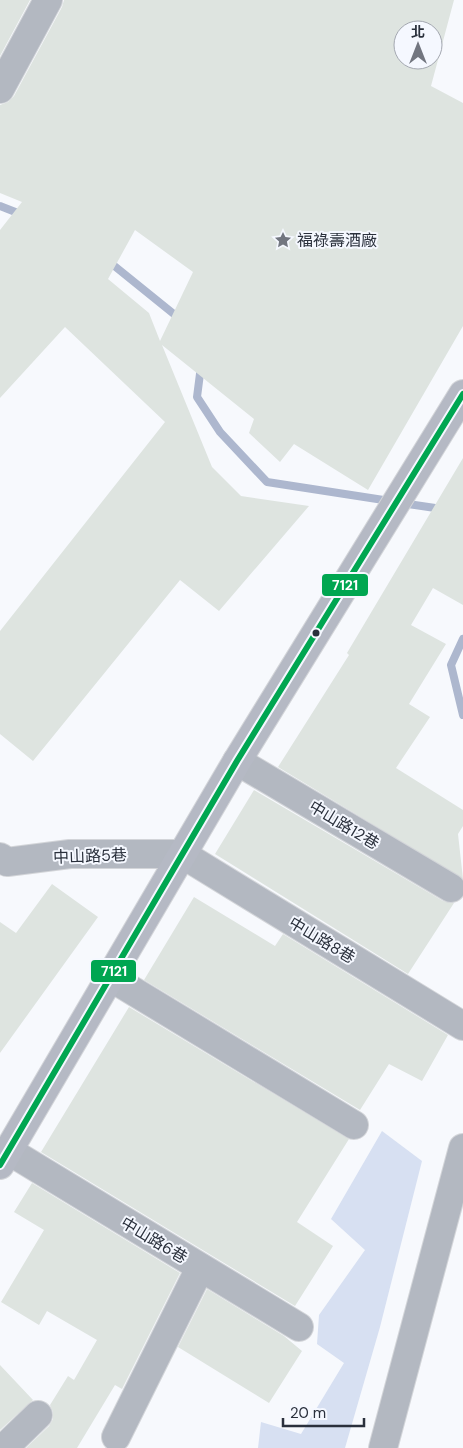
<svg xmlns="http://www.w3.org/2000/svg" width="463" height="1448" font-family="'DM Sans','Noto Sans TC',sans-serif">
  <style>
    .green { fill: #d7e0f2 }
    .lines { fill: none; stroke-linecap: round; stroke-linejoin: round }
    .stream { stroke: #adb7ce; stroke-width: 8 }
    .building { fill: #dee4e0; fill-rule: evenodd }
    .minor-casing { stroke: #d3d5d9; stroke-width: 30 }
    .major-casing { stroke: #d3d5d9; stroke-width: 30 }
    .minor { stroke: #b3b8c1; stroke-width: 28 }
    .major { stroke: #b5b9c4; stroke-width: 28 }
    .bus-1-casing { stroke: #f5f8ff; stroke-width: 10 }
    .bus-1 { stroke: #00a651; stroke-width: 6 }
    .bus-dot { fill: #2a303c; stroke: #f5f8ff; stroke-width: 2 }
    .labels { text-anchor: middle; dominant-baseline: central; stroke-width: 4; stroke-linejoin: round; paint-order: stroke }
    .poi-label { font-size: 16px; fill: #2a303c; stroke: #f5f8ff; text-anchor: start }
    .street-label { font-size: 16px; fill: #2a303c; stroke: #f5f8ff }
    .line-badge { stroke: #f5f8ff; stroke-width: 2 }
    .badge-label { font-size: 14px; text-anchor: middle; font-weight: bold; fill: #fff }
  </style>
  <rect width="100%" height="100%" fill="#f7f9fd"/>
  <path class="green" d="M382 1131 422 1161 380 1327 345 1448H258L261 1422 301 1434 344 1363 317 1344 319 1315 365 1250 331 1219Z"/>
  <g class="lines">
    <path class="stream" d="M0 206 23 215
      M107 260 180 319
      M201 366 197 397 220 432 267 482 390 501
      M401 503 442 509
      M463 639 451 665 463 715"/>
  </g>
  <path class="building" d="M0 0H30L0 56Z
    M64 0H454L431 86 463 103V326L368 490 294 444 280 462 249 433 254 419 162 345 212 467 241 496 309 506 219 611 180 580 33 761 0 734V631L165 422 65 327 0 398V230L22 202 0 193V105L8 102 14 96 62 7ZM403 30H433V60H403ZM135 230 193 272 160 341 149 313 108 279Z
    M463 458V605L433 588 411 625 446 644 409 704 430 717 396 768 463 810V826L458 834 463 879 278 767 349 655 347 653Z
    M254 790 443 901 454 903 408 974 215 854Z
    M52 884 98 917 0 1053V922L16 933Z
    M194 897 275 946 283 934 448 1035 422 1081 389 1064 360 1110 144 980Z
    M129 1007 349 1139 297 1222 333 1246 295 1306 41 1152Z
    M32 1183 180 1273 122 1389 115 1385 77 1448H26L49 1426 53 1419V1412L50 1405 68 1376 74 1380 97 1340 47 1311 39 1325 1 1302 44 1230 14 1212Z
    M207 1289 284 1336 302 1351 269 1403 178 1347Z
    M0 1365 33 1400 0 1430Z"/>
  <g class="lines">
    <g class="minor-casing">
      <path id="minor" d="M0 89 48 0
        M237 761 451 888
        M0 857 7 862 70 854H182L463 1026
        M110 977 354 1125
        M9 1151 299 1327
        M116 1437 200 1268
        M4 1448 38 1415
        M383 1448 463 1148"/>
    </g>
    <g class="major-casing">
      <path id="major" d="M0 1165 237 761 463 394"/>
    </g>
    <use href="#minor" class="minor"/>
    <use href="#major" class="major"/>
    <g class="bus-1-casing">
      <path id="bus-1" d="M0 1165 237 761 463 394"/>
    </g>
    <use href="#bus-1" class="bus-1"/>
  </g>
  <defs>
    <g id="sight-bare" transform="scale(1.35)"><path d="M0-6L1.8-2.2L6-1.7L2.9 1.2L3.7 5.4L0 3.3L-3.7 5.4L-2.9 1.2L-6-1.7L-1.8-2.2Z" fill="#727680" stroke="#f5f8ff" stroke-width="2.5" paint-order="stroke"/></g>
  </defs>
  <g fill-rule="evenodd">
    <use href="#sight-bare" x="283" y="240"/>
  </g>
  <circle class="bus-dot" cx="316" cy="633" r="4.5"/>
  <g class="labels">
    <g class="poi-label">
      <text x="297" y="240">福祿壽酒廠</text>
    </g>
    <g class="street-label">
      <text transform="translate(344 825) rotate(31)">中山路12巷</text>
      <text transform="translate(90 856) rotate(-2)">中山路5巷</text>
      <text transform="translate(322 940) rotate(31)">中山路8巷</text>
      <text transform="translate(154 1240) rotate(31)">中山路6巷</text>
    </g>
  </g>
  <g class="line-badge">
    <rect x="321" y="573" width="48" height="24" rx="5" fill="#00a651"/>
    <rect x="90" y="959" width="47" height="24" rx="5" fill="#00a651"/>
  </g>
  <g class="badge-label">
    <text x="345" y="590">7121</text>
    <text x="114" y="976">7121</text>
  </g>
  <g transform="translate(418 45)"><circle r="24" fill="#f5f8ff" stroke="#a4a8b1"/>
  <path d="M0-4L9 19L0 12L-9 19Z" fill="#727680"/>
  <text y="-8" font-size="14" font-weight="bold" text-anchor="middle" fill="#2a303c">北</text>
  </g>
  <path d="M283 1418v8h81v-8" fill="none" stroke="#2a303c" stroke-width="2.5"/>
  <text x="290" y="1418" font-size="15" fill="#2a303c" stroke="#f5f8ff" stroke-width="4" paint-order="stroke">20 m</text>
</svg>
